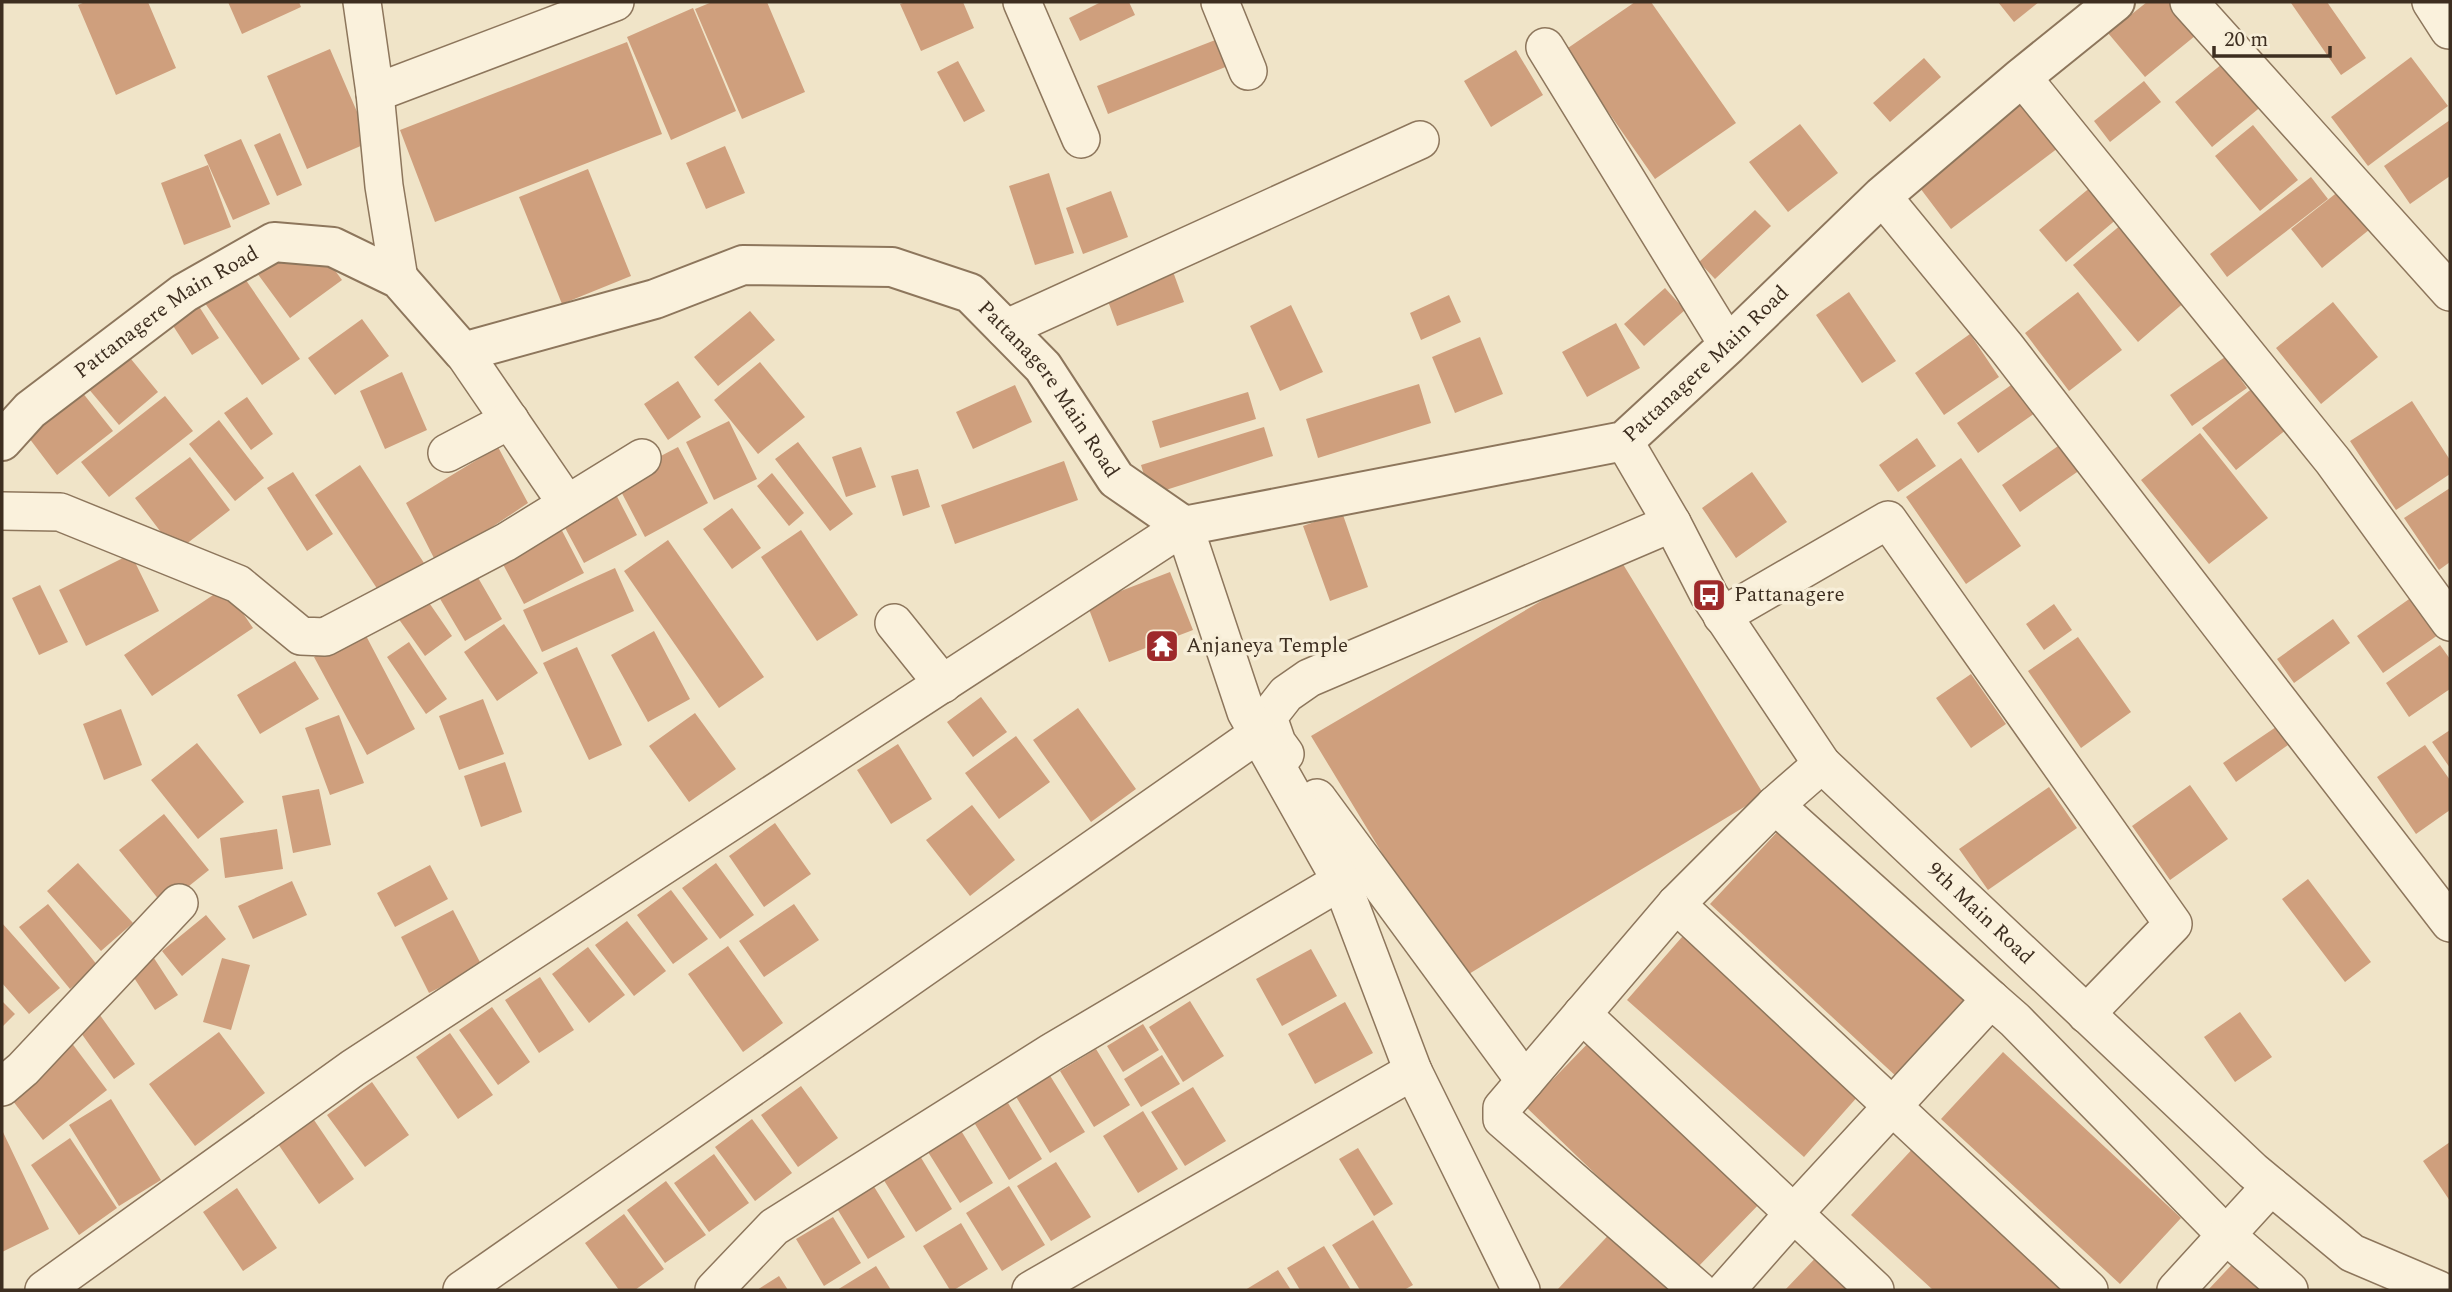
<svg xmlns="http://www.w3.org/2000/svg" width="2452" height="1292" font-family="Spectral,serif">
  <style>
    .building { fill: #cf9f7d }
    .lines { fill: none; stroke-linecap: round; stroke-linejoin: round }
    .minor-casing { stroke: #8d765c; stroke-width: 40 }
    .tertiary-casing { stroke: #8d765c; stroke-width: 42 }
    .minor { stroke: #faf1dc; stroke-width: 37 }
    .tertiary { stroke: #faf1dc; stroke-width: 38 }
    .labels { text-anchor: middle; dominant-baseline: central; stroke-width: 7; stroke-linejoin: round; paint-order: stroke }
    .street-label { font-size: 21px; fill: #3d2e20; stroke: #f7eed8 }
    .poi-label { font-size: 21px; fill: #3d2e20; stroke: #f7eed8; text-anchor: start }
  </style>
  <rect width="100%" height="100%" fill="#f0e4c8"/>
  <path class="building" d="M85 2H148L176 68 116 95 78 5Z
    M228 2H299L301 7 242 34Z
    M712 2H767L805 92 742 119 695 9Z
    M906 2H963L974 28 921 51 900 4Z
    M1101 2H1129L1135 15 1080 41 1069 18Z
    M1635 2H1651L1736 123 1655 179 1565 50Z
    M1998 2H2039L2014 22Z
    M2147 2H2178L2201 31 2145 77 2108 33Z
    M2293 2H2327L2366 58 2341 75 2291 3Z
    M693 8 736 111 671 140 627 37Z
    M1223 37 1233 64 1108 114 1097 86Z
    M627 42 662 134 435 222 400 130Z
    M330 49 370 142 307 169 267 76Z
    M1516 50 1543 95 1491 127 1464 81Z
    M2411 57 2448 106 2368 166 2331 117Z
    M1924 58 1941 77 1890 122 1873 103Z
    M2227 60 2263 105 2212 147 2175 102Z
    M958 61 985 111 964 122 937 72Z
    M2144 81 2161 102 2110 142 2094 121Z
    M2027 99 2062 145 1951 229 1917 184Z
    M2450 120V176L2410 204 2384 166Z
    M1800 124 1838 173 1788 212 1749 162Z
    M2253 125 2298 180 2260 211 2215 156Z
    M280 133 302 185 277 196 254 145Z
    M241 139 270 204 233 220 204 155Z
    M725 146 745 193 706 209 686 163Z
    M208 165 231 227 184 245 161 183Z
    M588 169 631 276 562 304 519 197Z
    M1049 173 1074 253 1035 265 1009 186Z
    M2311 177 2328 199 2227 277 2210 254Z
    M2092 186 2118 218 2066 262 2039 230Z
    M2344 187 2375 225 2322 268 2291 229Z
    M1111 191 1128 237 1083 254 1066 208Z
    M1755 210 1771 226 1715 279 1699 262Z
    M2122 224 2186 301 2138 342 2073 265Z
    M309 235 342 280 290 318 257 273Z
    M1171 266 1184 302 1117 326 1104 290Z
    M239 270 300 359 262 385 200 296Z
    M1665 288 1685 310 1644 346 1624 324Z
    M1849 292 1896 361 1862 383 1816 315Z
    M2078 292 2122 350 2069 391 2025 333Z
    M1449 295 1461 322 1421 340 1410 313Z
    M195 300 219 338 192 355 168 318Z
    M2333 302 2378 357 2321 404 2276 348Z
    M1291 305 1323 372 1280 391 1250 326Z
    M750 311 775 340 718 386 694 357Z
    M362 319 389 356 335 395 308 358Z
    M1616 323 1640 368 1587 397 1562 352Z
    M1970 334 1999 377 1944 415 1915 373Z
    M1480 337 1503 394 1455 413 1432 357Z
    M122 348 158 392 119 425 82 381Z
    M2225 357 2247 388 2192 426 2170 395Z
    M760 362 805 417 758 454 714 400Z
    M402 372 427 430 385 449 360 391Z
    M678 381 701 417 668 440 644 404Z
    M2014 383 2035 413 1978 453 1957 423Z
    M1419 384 1431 423 1318 458 1306 419Z
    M1015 385 1032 422 973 449 956 412Z
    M78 387 113 431 57 475 23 430Z
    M2254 387 2287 429 2236 470 2202 428Z
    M1248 392 1256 419 1160 448 1152 421Z
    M165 396 193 431 109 497 81 462Z
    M247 397 273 434 251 450 224 413Z
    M2412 401 2450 460V474L2396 510 2350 441Z
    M219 420 264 478 235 501 189 444Z
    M729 421 757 479 714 500 686 442Z
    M1264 427 1273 456 1150 495 1141 465Z
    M2200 433 2268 518 2209 564 2141 480Z
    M1917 438 1936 466 1898 492 1879 465Z
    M798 442 853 514 830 531 775 459Z
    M2061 444 2080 470 2020 512 2002 485Z
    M498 447 528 503 437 564 406 503Z
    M678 447 708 503 645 537 615 480Z
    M861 447 876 487 846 497 832 457Z
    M190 457 230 510 176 552 135 498Z
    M1961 458 2021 546 1966 584 1906 497Z
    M1064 461 1078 500 955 544 941 505Z
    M360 465 426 566 382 596 315 495Z
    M918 469 930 507 903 516 891 476Z
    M293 472 333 534 307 551 267 488Z
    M1752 472 1787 522 1736 558 1702 508Z
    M772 473 804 513 789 526 757 486Z
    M610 483 637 535 584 563 556 511Z
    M2450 488V562L2439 570 2404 518Z
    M732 508 761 548 732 569 703 529Z
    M1342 512 1368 587 1330 601 1303 526Z
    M557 521 584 573 524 604 497 553Z
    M801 530 858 615 817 641 761 557Z
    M668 540 764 677 719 708 624 571Z
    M131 554 159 611 86 646 59 590Z
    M1618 556 1764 795 1459 980 1311 736Z
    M615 568 634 611 542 652 523 610Z
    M473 569 502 619 465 641 436 592Z
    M1170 572 1193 630 1109 662 1087 604Z
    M40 585 68 642 39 655 12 598Z
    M225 587 253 628 152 696 124 655Z
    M421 591 452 636 425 656 393 611Z
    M2412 597 2438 635 2383 673 2357 636Z
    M2054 604 2072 630 2044 650 2026 624Z
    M2333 619 2350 643 2294 683 2277 659Z
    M504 624 538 673 497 701 464 652Z
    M363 630 415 729 367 755 314 657Z
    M654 631 690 699 648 722 611 655Z
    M2078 637 2131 712 2081 748 2028 671Z
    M409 642 447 699 426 714 387 657Z
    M2440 645 2450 659V689L2409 717 2386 683Z
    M577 647 622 745 589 760 543 663Z
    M295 661 319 699 260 734 237 695Z
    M1971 674 2006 724 1971 748 1936 698Z
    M981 697 1007 732 973 757 947 722Z
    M483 699 504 754 459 770 439 716Z
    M1078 708 1136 789 1091 822 1033 740Z
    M121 709 142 765 104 780 83 724Z
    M695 713 736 769 689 802 649 746Z
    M339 715 364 783 330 795 305 728Z
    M2276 727 2288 745 2236 782 2223 763Z
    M2450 730V768L2432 742Z
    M1016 736 1050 782 999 819 965 773Z
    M197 743 244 802 198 839 151 780Z
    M898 744 932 799 891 824 857 770Z
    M2425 745 2450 780V810L2416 834 2377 777Z
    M505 762 522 812 481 827 464 776Z
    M2190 785 2228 839 2170 880 2132 826Z
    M2049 787 2077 828 1988 890 1959 849Z
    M319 789 331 845 293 853 282 796Z
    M972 805 1015 860 970 896 926 840Z
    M164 814 209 870 164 906 119 850Z
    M775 823 811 874 764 907 729 856Z
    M1781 828 1968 1002 1898 1078 1710 904Z
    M277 829 283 869 225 878 220 838Z
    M78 863 133 923 101 951 47 891Z
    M716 863 754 915 720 939 682 888Z
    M430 865 448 899 395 927 377 893Z
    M2308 879 2371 962 2345 982 2282 899Z
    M292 881 307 915 253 939 238 906Z
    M671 890 708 939 673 964 637 915Z
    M48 904 98 966 70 989 19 927Z
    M794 904 819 940 764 977 739 941Z
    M453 910 482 966 429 993 401 937Z
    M206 915 226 939 182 976 162 951Z
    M627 921 666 971 634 996 595 945Z
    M2 923 60 988 29 1014 2 983Z
    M1689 929 1867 1086 1804 1157 1627 1000Z
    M728 946 783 1023 743 1052 688 974Z
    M588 947 625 995 589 1023 552 974Z
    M1311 949 1337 996 1282 1026 1256 979Z
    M150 952 178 995 155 1010 127 967Z
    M222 958 250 965 231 1030 203 1022Z
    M540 977 574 1030 539 1053 505 1000Z
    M2 1001 15 1014 2 1027Z
    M1190 1001 1224 1056 1183 1082 1149 1027Z
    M1345 1002 1373 1053 1315 1084 1288 1034Z
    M492 1007 530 1062 498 1085 459 1030Z
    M97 1011 135 1064 114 1079 76 1026Z
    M2240 1012 2272 1057 2235 1082 2204 1037Z
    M1143 1024 1159 1050 1123 1072 1107 1046Z
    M219 1032 265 1093 195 1146 149 1084Z
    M450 1033 493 1095 458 1119 416 1057Z
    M1597 1034 1766 1197 1695 1270 1526 1107Z
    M71 1042 107 1090 43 1140 6 1092Z
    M1096 1049 1130 1105 1094 1127 1060 1071Z
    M2003 1052 2181 1218 2120 1284 1941 1119Z
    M1162 1055 1180 1084 1141 1107 1124 1079Z
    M1049 1074 1085 1132 1050 1153 1015 1095Z
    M372 1082 409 1135 365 1167 327 1115Z
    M801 1086 838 1138 798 1167 761 1115Z
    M1193 1087 1226 1141 1185 1166 1151 1112Z
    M111 1099 161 1180 119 1206 69 1125Z
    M1008 1103 1042 1159 1009 1180 975 1124Z
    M1143 1111 1178 1169 1138 1193 1103 1136Z
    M312 1117 354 1179 319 1204 276 1141Z
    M752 1119 792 1173 755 1201 715 1147Z
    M957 1124 993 1183 960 1203 923 1144Z
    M2 1130 49 1229 2 1252Z
    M70 1138 117 1208 79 1235 31 1165Z
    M2450 1142V1201L2423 1161Z
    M1917 1144 2075 1290H1933L1851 1215Z
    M1358 1148 1393 1204 1374 1216 1339 1159Z
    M917 1151 952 1209 916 1232 880 1174Z
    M714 1154 749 1203 709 1232 674 1183Z
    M1056 1162 1091 1217 1051 1241 1017 1186Z
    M666 1181 706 1235 665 1263 627 1210Z
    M873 1185 905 1237 868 1259 836 1207Z
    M1009 1186 1045 1245 1002 1271 966 1213Z
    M237 1188 277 1248 243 1271 203 1212Z
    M624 1214 664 1269 635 1290H619L585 1243Z
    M833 1217 861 1263 824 1286 796 1239Z
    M1373 1220 1413 1285 1404 1290H1360L1332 1245Z
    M961 1223 988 1269 954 1290H950L923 1246Z
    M1617 1226 1686 1290H1557Z
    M1324 1246 1351 1290H1300L1287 1268Z
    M1823 1250 1865 1290H1785Z
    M2240 1256 2277 1290H2208Z
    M876 1266 891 1290H837Z
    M1278 1270 1291 1290H1245Z
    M779 1276 788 1290H757Z"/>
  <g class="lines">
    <g class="minor-casing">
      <g id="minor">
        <path d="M362 2 375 93 384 186 399 279"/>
        <path d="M1022 2 1081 139"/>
        <path d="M1220 2 1248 71"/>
        <path d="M2189 2 2450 292"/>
        <path d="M2431 2 2449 30"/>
        <path d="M1545 47 1728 345"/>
        <path d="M2022 77 2333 461 2450 622"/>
        <path d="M375 93 615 2"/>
        <path d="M1882 196 2006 347 2450 923"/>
        <path d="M1005 329 1420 140"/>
        <path d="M463 352 567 504"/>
        <path id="s1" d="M1624 441 1672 523 1709 595 1822 764 2253 1171 2352 1253 2439 1290"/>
        <path d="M447 453 510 420"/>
        <path d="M2 511 60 512 238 584 301 636 325 637 506 542 642 458"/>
        <path d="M1722 616 1888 520 2173 924 2086 1014"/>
        <path d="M894 623 943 684"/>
        <path d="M1285 754 1277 743 1268 717 1286 694 1309 678 1672 523"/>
        <path d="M1317 798 1525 1081"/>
        <path d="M1775 805 1822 764"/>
        <path d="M1676 904 2089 1290"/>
        <path d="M1582 1014 1875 1290"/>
        <path d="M2 1087 23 1069 179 903"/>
        <path d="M44 1290 353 1068 1184 526 1246 712 1341 881 1413 1071 1521 1290"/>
        <path d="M462 1290 1258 734"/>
        <path d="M714 1290 774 1227 1052 1052 1341 881"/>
        <path d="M1031 1290 1413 1071"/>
        <path d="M1698 1290 1502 1119V1108L1676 904 1775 805 1991 999"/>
        <path d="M1726 1290 1794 1213 1991 999 2015 1020 2226 1235 2289 1290"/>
        <path d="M2176 1290 2271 1186"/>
      </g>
    </g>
    <g class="tertiary-casing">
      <g id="tertiary">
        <path id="s2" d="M2 441 30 410 184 293 274 242 333 247 399 279 463 352 655 299 743 265 892 267 970 293 1043 367 1116 479 1184 526 1624 441 1728 345 1882 196 2022 77 2115 2"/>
      </g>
    </g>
    <use href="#minor" class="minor"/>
    <use href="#tertiary" class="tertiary"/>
  </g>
  <defs>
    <g id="bus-square" transform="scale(1.75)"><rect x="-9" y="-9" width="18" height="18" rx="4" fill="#9e2a2b" stroke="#f7eed8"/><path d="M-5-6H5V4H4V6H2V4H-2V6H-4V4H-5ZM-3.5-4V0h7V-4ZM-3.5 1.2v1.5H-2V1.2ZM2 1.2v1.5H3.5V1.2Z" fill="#fff"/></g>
    <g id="temple-square" transform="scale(1.75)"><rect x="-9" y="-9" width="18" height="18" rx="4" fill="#9e2a2b" stroke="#f7eed8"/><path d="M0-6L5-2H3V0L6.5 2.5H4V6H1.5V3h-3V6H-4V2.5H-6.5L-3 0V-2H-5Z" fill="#fff"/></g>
  </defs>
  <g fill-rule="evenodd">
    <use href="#bus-square" x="1709" y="595"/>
    <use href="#temple-square" x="1162" y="646"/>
  </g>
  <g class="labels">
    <g class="street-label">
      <text stroke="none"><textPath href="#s2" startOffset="210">Pattanagere Main Road</textPath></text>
      <text stroke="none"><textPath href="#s2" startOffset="1974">Pattanagere Main Road</textPath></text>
      <text stroke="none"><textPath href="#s2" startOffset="1218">Pattanagere Main Road</textPath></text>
      <text stroke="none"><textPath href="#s1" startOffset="597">9th Main Road</textPath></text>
    </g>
    <g class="poi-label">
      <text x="1734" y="595">Pattanagere</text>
      <text x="1186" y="646">Anjaneya Temple</text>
    </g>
  </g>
  <rect width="2452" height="1292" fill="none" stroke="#3d2e20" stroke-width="7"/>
  <path d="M2214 46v10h116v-10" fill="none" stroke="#3d2e20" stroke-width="3.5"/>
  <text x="2224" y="46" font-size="21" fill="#3d2e20" stroke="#f7eed8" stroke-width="5" paint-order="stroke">20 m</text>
</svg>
